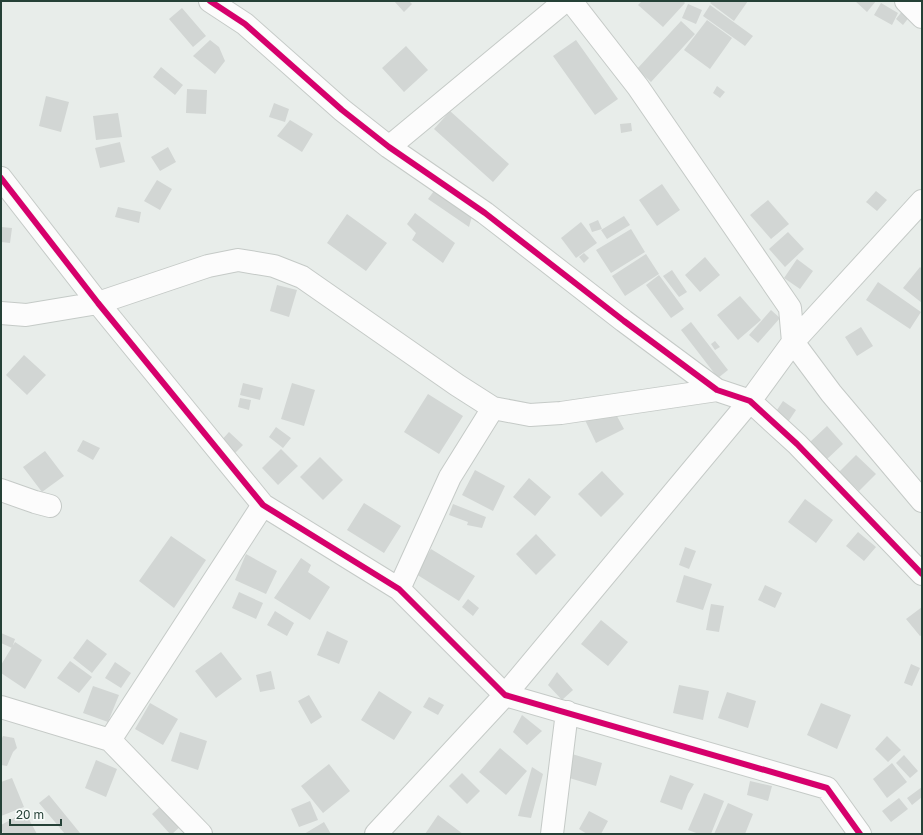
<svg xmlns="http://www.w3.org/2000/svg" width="923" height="835" font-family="'Golos Text',sans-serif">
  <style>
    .building { fill: #d2d6d4 }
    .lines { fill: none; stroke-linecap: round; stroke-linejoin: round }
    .minor-casing { stroke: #c5cac7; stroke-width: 24 }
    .minor { stroke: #fcfcfc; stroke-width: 22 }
    .cycleway-casing { stroke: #f7fbf9; stroke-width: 8 }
    .cycleway { stroke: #d6006c; stroke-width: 6 }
  </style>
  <rect width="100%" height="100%" fill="#e8edea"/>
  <path class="building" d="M394 1H409L412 4 404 12Z
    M642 1H683L685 3 663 27 638 5Z
    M712 1H748L734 21 710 3Z
    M855 1H876L867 12Z
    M881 3 898 13 892 25 874 15Z
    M688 4 702 10 696 24 682 18Z
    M710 5 753 36 745 46 703 16Z
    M182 8 206 36 193 47 169 19Z
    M903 10 910 16 903 25 896 19Z
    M707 20 732 38 710 69 684 50Z
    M681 21 695 34 651 82 637 69Z
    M210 40 219 47 225 61 215 74 193 56Z
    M576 40 618 99 595 115 553 56Z
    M406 46 428 70 404 92 382 68Z
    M161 67 183 85 175 95 153 77Z
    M717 86 725 92 720 98 713 93Z
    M187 89 207 90 206 114 186 113Z
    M46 96 69 102 61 132 39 126Z
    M274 103 289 109 285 122 269 117Z
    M450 111 509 164 493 182 434 129Z
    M118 113 122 137 96 140 93 116Z
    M290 120 313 134 302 152 277 136Z
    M631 123 632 131 621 133 620 124Z
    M120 142 125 162 100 168 95 148Z
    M168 147 176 162 160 171 151 157Z
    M157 180 172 189 160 210 144 201Z
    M662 184 680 210 657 226 639 200Z
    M434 191 472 216 469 227 428 199Z
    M876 191 887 200 877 211 866 202Z
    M768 200 789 224 771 239 750 215Z
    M118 207 141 212 139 223 115 217Z
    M415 213 455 243 443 263 412 240 416 233 407 224Z
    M347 214 387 243 366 271 327 243Z
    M624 216 630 225 607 239 601 230Z
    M598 220 602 229 592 232 589 224Z
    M581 222 597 243 576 258 561 238Z
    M1 227 12 228 10 243 1 242Z
    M631 229 645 252 611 273 596 250Z
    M788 232 804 249 785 267 769 249Z
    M584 253 589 258 584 263 579 257Z
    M646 254 659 274 625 296 612 276Z
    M705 257 720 275 700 292 685 275Z
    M797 259 813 271 800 289 784 278Z
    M920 267 922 269V303L903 288Z
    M672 270 687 292 679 297 663 276Z
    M659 275 684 309 671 318 646 285Z
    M878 282 921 312 910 329 866 300Z
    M277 285 297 290 289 317 270 311Z
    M740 296 761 320 738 340 717 315Z
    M771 310 780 318 758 343 749 335Z
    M691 322 728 370 718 378 681 330Z
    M861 327 873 346 857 356 845 337Z
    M715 341 720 347 715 350 711 344Z
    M24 355 46 375 27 395 6 375Z
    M243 383 263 388 260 400 240 395Z
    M292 383 315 390 304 426 281 419Z
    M428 394 463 416 439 454 404 432Z
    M240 398 251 400 249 410 238 407Z
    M783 401 796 410 788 422 775 413Z
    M612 407 624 429 596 443 585 420Z
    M827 426 843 444 825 461 809 443Z
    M276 427 291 438 283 448 269 437Z
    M229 432 243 445 232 456 219 443Z
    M83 440 100 448 93 460 77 451Z
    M281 449 298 466 278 485 262 468Z
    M45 451 64 476 42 492 23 467Z
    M856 455 876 474 859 491 839 472Z
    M320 457 343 480 323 500 300 477Z
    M475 470 505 486 493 511 462 495Z
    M602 471 624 494 601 517 578 494Z
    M529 478 551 497 535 516 513 497Z
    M805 499 833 520 816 543 788 522Z
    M364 503 401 526 384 553 347 530Z
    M453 504 486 517 482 528 467 525 468 522 449 515Z
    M858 532 876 547 864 561 846 546Z
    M536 534 556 555 536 575 516 554Z
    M171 536 206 560 174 608 139 581Z
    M685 547 696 551 689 569 679 565Z
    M431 549 475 576 459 601 416 574Z
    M246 554 277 571 266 594 235 580Z
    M301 558 311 565 308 572 330 587 310 620 274 598Z
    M684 575 712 584 703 610 676 602Z
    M765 585 782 593 775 608 758 600Z
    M239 592 263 603 256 619 232 608Z
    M468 599 479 608 473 616 462 607Z
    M711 604 724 606 719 632 706 630Z
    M922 607V635L920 636 906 619Z
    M275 611 294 623 287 636 267 625Z
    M601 620 628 642 608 666 581 644Z
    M327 631 348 641 339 664 317 655Z
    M1 633 15 639 12 648 1 643Z
    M87 639 107 654 92 673 73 658Z
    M15 642 42 660 25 689 1 673V665Z
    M221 652 242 679 216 698 195 671Z
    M70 661 92 677 79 693 57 678Z
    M115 662 131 673 121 688 105 678Z
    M911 664 920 668 912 686 904 683Z
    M271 671 275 689 260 692 256 675Z
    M557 672 573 690 562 700 548 685Z
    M679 685 709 691 703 720 673 713Z
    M93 686 119 695 108 722 83 713Z
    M379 691 412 712 394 740 361 720Z
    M727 692 756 701 748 728 718 718Z
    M309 695 322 717 311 724 298 701Z
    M429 697 444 705 438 715 423 707Z
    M150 703 178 719 163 745 135 729Z
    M821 703 851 715 837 749 807 735Z
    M522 715 542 731 527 745 513 732Z
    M180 732 207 741 198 770 171 761Z
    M3 736 14 738 17 748 13 752 7 766 1 765V740Z
    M887 736 901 750 888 762 875 749Z
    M500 748 527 771 506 795 479 772Z
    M572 754 602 763 596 786 566 777Z
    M904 755 918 771 910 778 896 763Z
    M96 760 117 769 106 797 85 788Z
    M892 763 907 782 887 798 873 779Z
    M329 764 350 791 323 813 301 786Z
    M532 767 543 774 531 818 518 816Z
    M462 773 480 791 467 804 449 786Z
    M670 775 694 784 688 794 682 810 660 802Z
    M12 778 24 807 1 816V782Z
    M750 781 772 786 768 801 747 795Z
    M922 787V797L912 805 907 798Z
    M704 793 724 801 711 834H699L688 830Z
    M49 795 80 833 79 834H65L39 803Z
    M899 798 908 809 891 822 882 811Z
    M310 801 318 820 299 827 291 809Z
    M728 803 753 814 745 834H714Z
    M163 804 182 825 172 834H170L152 814Z
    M589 811 608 821 601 834H587L579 829Z
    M25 812 37 834H4L1 830V825Z
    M438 815 463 834H425Z
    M324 822 331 834H304Z"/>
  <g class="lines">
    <g class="minor-casing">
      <path id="minor" d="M210 1 245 24 342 110 389 147 485 213 624 321 717 390 750 401 797 444 922 574
        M571 1 638 87 790 308 793 342 831 393 922 501
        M906 1 922 17
        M389 147 565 1
        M1 178 98 303 263 505 399 589 505 695 827 788 860 834
        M1 313 26 315 98 303 208 266 238 260 274 266 302 277 457 385 493 408 530 415 561 413 717 390
        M1 490 35 502 50 506
        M399 589 450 477 493 408
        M1 707 110 740 201 834
        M110 740 263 505
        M376 834 505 695 750 401 793 342 922 201
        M552 834 567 712"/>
    </g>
    <use href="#minor" class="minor"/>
    <g class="cycleway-casing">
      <path id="cycleway" d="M210 1 245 24 342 110 389 147 485 213 624 321 717 390 750 401 797 444 922 574
        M1 178 98 303 263 505 399 589 505 695 827 788 860 834"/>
    </g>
    <use href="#cycleway" class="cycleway"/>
  </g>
  <rect width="923" height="835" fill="none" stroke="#254137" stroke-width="4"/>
  <path d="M10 819v6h51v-6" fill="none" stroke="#254137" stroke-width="2"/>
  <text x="16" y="819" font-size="12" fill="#254137" stroke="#f7fbf9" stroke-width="3" paint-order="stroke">20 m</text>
</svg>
